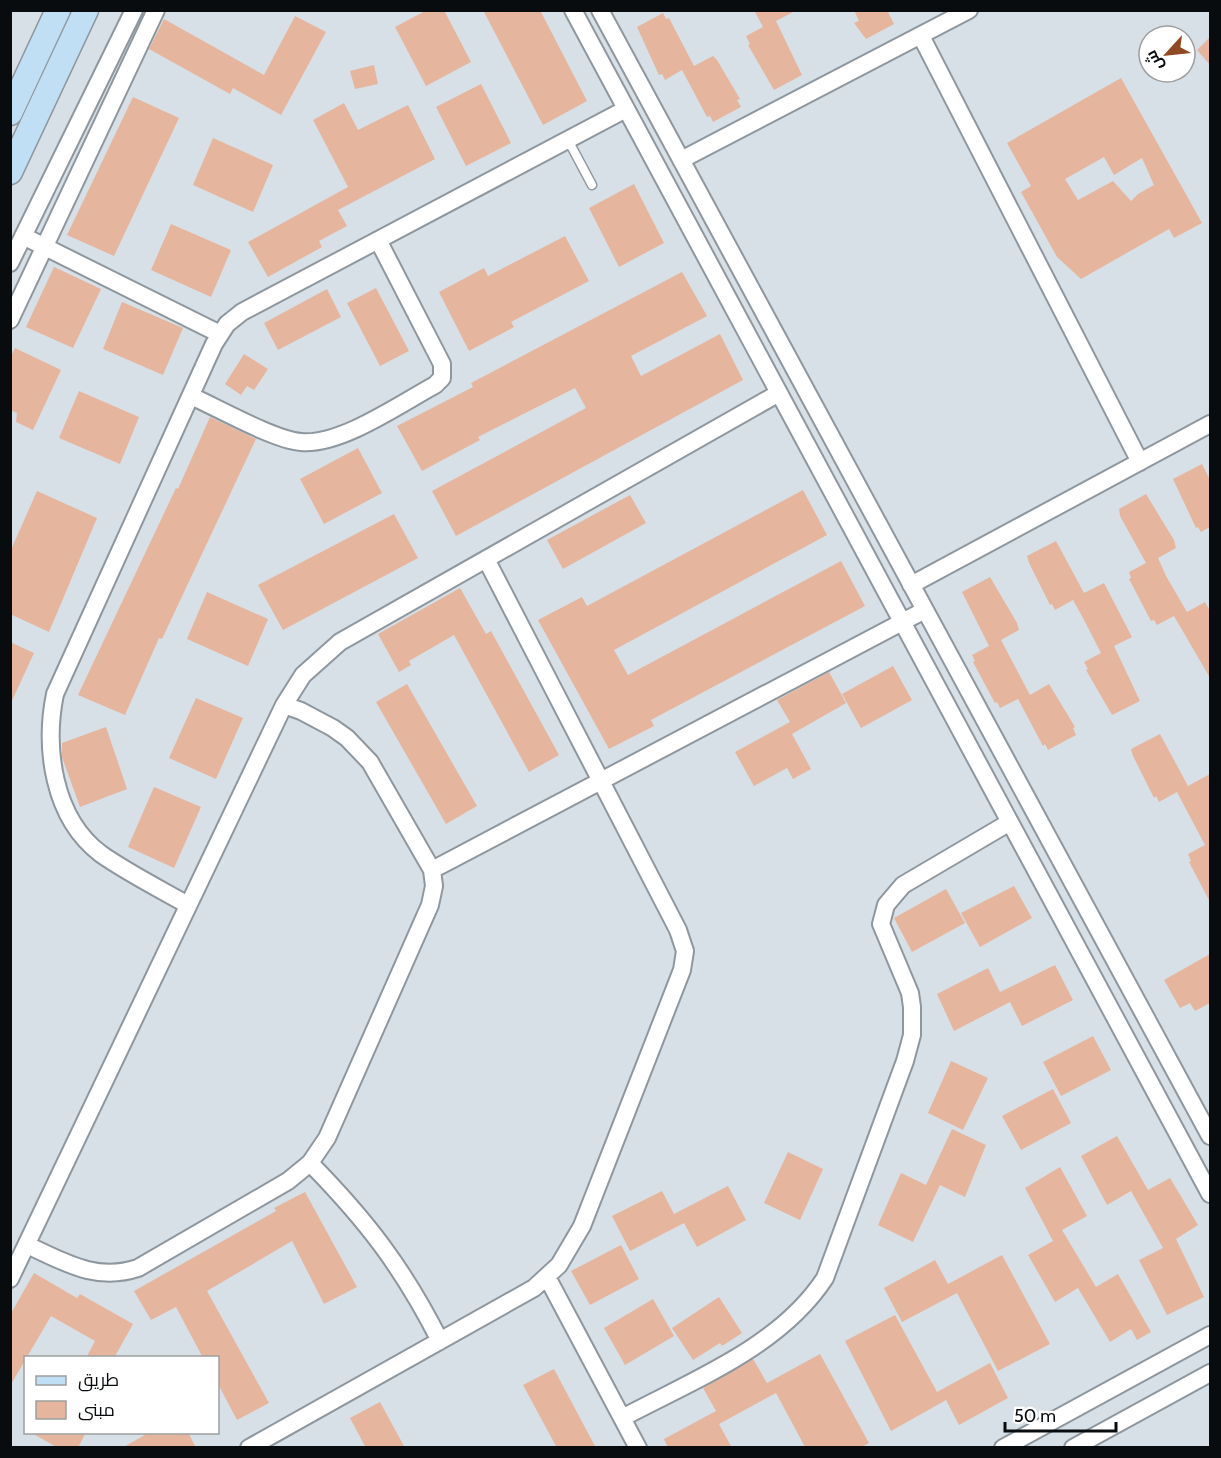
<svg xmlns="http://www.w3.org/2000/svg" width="1221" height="1458" font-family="Cabin,Cairo,sans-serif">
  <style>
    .building { fill: #e6b59d; fill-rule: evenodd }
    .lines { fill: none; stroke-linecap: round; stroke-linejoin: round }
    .service-casing { stroke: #8f979e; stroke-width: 11 }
    .minor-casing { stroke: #8f979e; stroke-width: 20 }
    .secondary-casing { stroke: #8f979e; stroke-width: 27 }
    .service { stroke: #fff; stroke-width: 8 }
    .minor { stroke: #fff; stroke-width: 16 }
    .secondary { stroke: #c0dff4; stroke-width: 24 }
  </style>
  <rect width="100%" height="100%" fill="#d7e0e7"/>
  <path class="building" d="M427 10H444L471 62 426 86 395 27Z
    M483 10H540L587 101 543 125Z
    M754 10H797L776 21 802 75 774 90 748 45 750 44 746 36 763 27Z
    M854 10H887L894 24 866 39 854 23 859 21Z
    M663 13 666 19 669 18 694 66 713 56 717 60 740 99 737 100 741 107 713 122 710 116 707 117 682 70 665 80 662 74 659 75 637 27Z
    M295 16 326 32 281 115 233 88 230 94 149 49 164 19 264 75Z
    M1210 37V65L1197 50Z
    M374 65 378 84 355 89 350 71Z
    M1121 78 1202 223 1174 238 1169 229 1081 279 1057 257 1021 192 1031 186 1007 143ZM1104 157 1114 175 1142 158 1154 185 1138 194 1131 201 1113 181 1078 200 1065 179Z
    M481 84 511 143 466 166 436 107Z
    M133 97 179 118 114 256 67 235Z
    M344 103 358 130 408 105 435 159 338 210 347 226 319 241 322 247 268 277 248 242 348 187 313 120Z
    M213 138 273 165 253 212 193 185Z
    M634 184 664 243 619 267 589 208Z
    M171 224 231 250 211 297 151 270Z
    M565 236 589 281 511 322 514 327 469 351 439 292 484 268 488 276Z
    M54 267 101 289 73 348 26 327Z
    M682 272 707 316 631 356 641 376 720 334 743 380 456 536 432 491 586 408 575 388 478 437 480 440 422 471 397 426 473 387 471 383Z
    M376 288 409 351 380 366 347 303Z
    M327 289 341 317 278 350 264 323Z
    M122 302 183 328 163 375 103 349Z
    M15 348 61 370 33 430 16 422 17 413 10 410V358Z
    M244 354 268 369 254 390 247 386 241 395 225 384Z
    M79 391 139 417 120 464 59 438Z
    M210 417 256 439 162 639 159 638 125 715 78 695 176 488 178 489Z
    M358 448 382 493 324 524 300 479Z
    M1202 464 1210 480V527L1201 532 1198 527 1196 528 1173 479Z
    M803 490 827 535 614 650 628 675 841 561 865 606 651 720 654 726 609 749 538 620 582 597 587 606Z
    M37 491 97 518 49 632 10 614V552Z
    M1146 494 1174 540 1176 548 1158 558 1166 576 1187 612 1205 602 1210 611V678L1174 616 1157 625 1154 620 1151 621 1129 579 1131 578 1129 572 1146 563 1120 516 1119 509Z
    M630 495 646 523 563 569 547 540Z
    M394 514 418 558 283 630 258 585Z
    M1056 541 1084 593 1104 583 1132 637 1114 646 1140 701 1112 715 1086 670 1088 669 1084 662 1101 653 1083 618 1073 600 1055 610 1052 604 1050 605 1029 563 1027 556Z
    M990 577 1017 623 1019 630 1001 640 1030 695 1049 684 1075 727 1073 728 1076 735 1048 750 1045 744 1043 746 1018 699 1000 708 997 702 995 703 973 662 975 661 972 655 989 646 962 592Z
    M460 588 486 634 491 631 559 755 529 772 454 635 409 661 411 665 399 672 378 634Z
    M207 592 268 619 248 666 187 639Z
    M10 642 34 653 10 705Z
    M893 666 912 700 861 728 842 694Z
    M829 672 846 703 792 734 811 769 793 779 787 768 754 786 735 752 790 722 777 700Z
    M407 684 477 806 446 824 376 702Z
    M196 698 243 718 216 779 169 758Z
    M106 727 127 789 80 807 62 757V743Z
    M1160 734 1188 786 1210 774V902L1189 862 1191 861 1188 854 1205 845 1187 811 1177 792 1159 802 1156 796 1154 798 1133 756 1131 749Z
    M154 787 201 807 174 868 128 847Z
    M1014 886 1032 918 980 947 961 913Z
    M946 889 965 923 912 952 894 918Z
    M1210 954V1003L1195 1011 1190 1003 1180 1008 1164 980Z
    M1055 965 1073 1000 1022 1026 1010 1002 954 1031 937 994 988 968 1000 992Z
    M1093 1036 1111 1070 1061 1096 1043 1062Z
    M951 1061 988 1078 963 1130 928 1113Z
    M1053 1089 1071 1123 1021 1150 1002 1116Z
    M952 1129 986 1145 965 1197 940 1185 913 1242 878 1225 901 1173 926 1185Z
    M1117 1136 1148 1190 1170 1178 1198 1225 1176 1239 1204 1297 1167 1315 1139 1260 1163 1248 1131 1191 1107 1205 1081 1156Z
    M788 1152 823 1169 800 1220 764 1203Z
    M1060 1167 1087 1216 1062 1230 1096 1287 1118 1274 1151 1332 1137 1340 1131 1329 1110 1342 1078 1288 1055 1302 1028 1255 1053 1241 1025 1188Z
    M728 1186 746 1220 697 1247 684 1223 630 1251 612 1216 662 1191 674 1214Z
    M305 1192 357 1287 324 1304 292 1241 207 1291 269 1403 237 1420 218 1384V1358H203L176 1307 151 1320 134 1291 276 1211 274 1208Z
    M621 1245 639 1279 590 1305 571 1271Z
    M1002 1255 1050 1344 998 1371 957 1293 902 1322 884 1288 935 1260 948 1284Z
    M34 1273 77 1298 80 1294 133 1324 114 1358H86L95 1341 51 1316 10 1386V1315Z
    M719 1297 742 1333 722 1346 720 1343 693 1360 672 1328Z
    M653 1299 674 1336 625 1365 604 1328Z
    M895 1315 937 1392 990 1363 1008 1398 959 1425 946 1400 891 1431 845 1341Z
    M820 1354 869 1443 860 1448 805 1447 776 1393 719 1424 732 1448H668L664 1439 716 1411 703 1388 753 1359 767 1383Z
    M554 1369 596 1448H557L523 1385Z
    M380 1402 405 1448H366L350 1418Z
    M30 1432H86L78 1448H58Z
    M150 1432H188L196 1448H122Z"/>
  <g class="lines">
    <g class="service-casing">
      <path id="service" d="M568 140 592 185"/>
    </g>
    <g class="minor-casing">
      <path id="minor" d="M573 10 1210 1194
        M600 10 1210 1136
        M921 36 1140 462
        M681 160 969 10
        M23 236 220 334
        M10 263 134 10
        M10 320 156 10
        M191 396C218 408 274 440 301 442 340 446 400 404 435 385L442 378V364L378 240
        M911 585 1210 424
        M432 870 925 610
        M188 905C160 889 128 873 101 854 53 818 44 748 55 694L214 344 227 324 242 312 626 109
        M310 1163C367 1221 403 1268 440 1341
        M27 1245C64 1262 96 1282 138 1268L288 1181 310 1163 327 1138 430 905 434 886 432 870 370 762 347 738 333 728 301 711 284 705
        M547 1277 638 1448
        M10 1279 284 705 303 675 340 642 779 393
        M622 1418C693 1380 780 1347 825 1278L905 1061 912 1035V1007L910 993 881 924 886 905 903 885 1010 822
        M249 1448 534 1288 559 1265 582 1226 682 970 685 951 678 930 486 559
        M1003 1448 1210 1335
        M1073 1448 1210 1373"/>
    </g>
    <g class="secondary-casing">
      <path id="secondary" d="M10 113 58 10
        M10 172 86 10"/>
    </g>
    <use href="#service" class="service"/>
    <use href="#minor" class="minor"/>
    <use href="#secondary" class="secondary"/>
  </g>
  <rect width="1221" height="1458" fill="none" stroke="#090c0f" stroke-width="24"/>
  <rect x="24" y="1356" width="195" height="78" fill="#ffffff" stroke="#9d9e9f" stroke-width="1.5"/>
  <rect x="36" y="1376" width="30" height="9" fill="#c0dff4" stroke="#9d9e9f" stroke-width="1.5"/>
  <text x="78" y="1386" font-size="18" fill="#090c0f">طريق</text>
  <rect x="36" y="1401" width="30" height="18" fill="#e6b59d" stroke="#9d9e9f" stroke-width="1.5"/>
  <text x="78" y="1416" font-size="18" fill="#090c0f">مبنى</text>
  <g transform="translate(1167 54) rotate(243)"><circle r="28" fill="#ffffff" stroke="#9d9e9f" stroke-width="1.5"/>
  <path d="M0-4.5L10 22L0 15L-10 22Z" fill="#904a21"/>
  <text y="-9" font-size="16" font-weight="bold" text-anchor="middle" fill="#090c0f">ش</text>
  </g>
  <path d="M1005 1422v9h111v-9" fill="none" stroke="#090c0f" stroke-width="3"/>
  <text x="1014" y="1422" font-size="18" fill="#090c0f" stroke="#ffffff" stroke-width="4.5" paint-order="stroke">50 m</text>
</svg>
